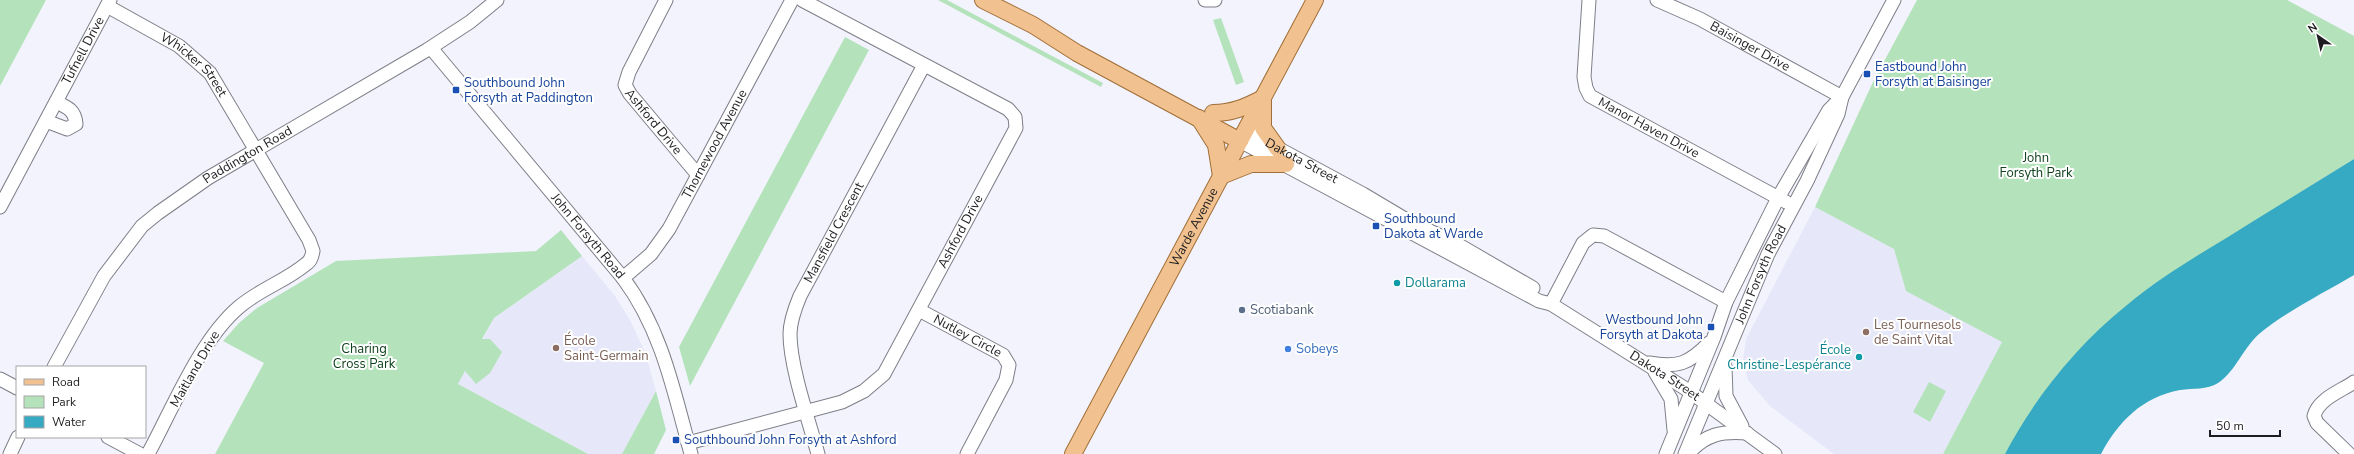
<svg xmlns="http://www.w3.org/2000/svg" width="2354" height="454" font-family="'Nunito Sans',sans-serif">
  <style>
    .built { fill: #e6e8f9 }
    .green { fill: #b4e3bb }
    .water { fill: #36a9c3 }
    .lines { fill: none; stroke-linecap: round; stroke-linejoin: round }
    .minor-casing { stroke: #7d7e87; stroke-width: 15 }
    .major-casing { stroke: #a06e38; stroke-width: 18 }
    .minor { stroke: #fff; stroke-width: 13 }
    .major { stroke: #f1c28f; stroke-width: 16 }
    .transit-dot { fill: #1a4fb4; stroke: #fff; stroke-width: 1.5 }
    .culture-dot { fill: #0f9aa8; stroke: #fff; stroke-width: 1.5 }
    .service-dot { fill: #5c6f8a; stroke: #fff; stroke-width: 1.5 }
    .education-dot { fill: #8d6e63; stroke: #fff; stroke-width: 1.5 }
    .shop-dot { fill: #3f7fe0; stroke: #fff; stroke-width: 1.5 }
    .labels { text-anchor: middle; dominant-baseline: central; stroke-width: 4; stroke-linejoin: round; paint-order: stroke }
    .street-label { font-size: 13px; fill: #1d1d21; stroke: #fff }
    .transit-label { font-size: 13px; fill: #164399; stroke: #fff; text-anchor: start }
    .park-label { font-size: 13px; fill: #10421d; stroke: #fff }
    .culture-label { font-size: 13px; fill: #0d838f; stroke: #fff; text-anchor: start }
    .service-label { font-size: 13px; fill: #4e5e75; stroke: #fff; text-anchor: start }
    .education-label { font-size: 13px; fill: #785e54; stroke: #fff; text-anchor: start }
    .shop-label { font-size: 13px; fill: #366cbe; stroke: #fff; text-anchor: start }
  </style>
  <rect width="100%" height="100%" fill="#f2f3fc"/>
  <path class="built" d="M1815 207 1894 249 1907 291 2003 342 1943 454H1834L1770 406 1748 380 1743 360 1746 339Z
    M582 256 615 296 630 320 645 352 656 391 622 454H588L458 384 494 318Z"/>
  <path class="green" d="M0 0H46L0 86Z
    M938 0H947L1103 83 1101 87Z
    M1917 0H2287L2354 36V159L2151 286 2057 375 2033 408 2005 454H1943L2002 342 1906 291 1894 249 1815 207 1873 82Z
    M1221 18 1244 82 1236 85 1213 20Z
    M845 37 869 50 690 386 679 347Z
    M561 230 582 256 494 318 482 339H490L502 352 490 373 476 384 465 371 458 384 588 454H215L264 363 223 341 239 323 257 308 336 261 536 251Z
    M1929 382 1946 391 1930 422 1913 412Z
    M656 391 666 430 654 454H622Z"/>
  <path class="water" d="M2354 159V275C2325 292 2284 313 2259 334 2243 348 2236 371 2218 383 2207 390 2193 388 2180 390 2142 397 2118 422 2101 454H2005C2035 397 2077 345 2127 305 2158 279 2193 258 2228 237 2270 211 2312 185 2354 159Z"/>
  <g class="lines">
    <g class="minor-casing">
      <g id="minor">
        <path id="s1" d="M666 0 629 72 625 85 630 94 698 175"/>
        <path d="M1205 0H1215"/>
        <path id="s2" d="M1589 0 1584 77 1586 88 1590 96 1786 202"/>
        <path id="s3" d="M1657 0 1700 19 1842 97"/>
        <path id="s4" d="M107 6 179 46 210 73 309 240 313 251C312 256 311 261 306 264 286 281 260 289 239 307 200 340 173 408 148 454"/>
        <path id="s5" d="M431 48 623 278C662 330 674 392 691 454"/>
        <path d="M46 121 67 129 76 124C75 110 67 107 56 102"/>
        <path id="s6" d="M1246 131 1363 194 1405 219 1457 244 1533 288"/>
        <path id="s7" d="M1240 141 1539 301 1551 304 1686 389 1775 454"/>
        <path id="s8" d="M0 207 110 0"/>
        <path id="s9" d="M623 278 651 254 669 229 792 0"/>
        <path d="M1551 304 1583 243 1593 235 1604 236 1726 302"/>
        <path id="s10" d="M919 310 1003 355 1009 365 1006 380 967 454"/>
        <path d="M1649 363C1677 368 1689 364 1709 343"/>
        <path d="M1725 366 1726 396 1742 426"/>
        <path id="s11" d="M54 367 104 276 142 226 158 213 208 178 427 50 470 22 497 0"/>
        <path d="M1655 372 1671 399 1674 430"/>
        <path d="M0 379 17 388"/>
        <path d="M108 437 140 454"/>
        <path id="s12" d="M688 443 842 402 864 391 884 374 1016 128 1015 117 1008 109 802 0"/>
        <path d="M10 454 18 437"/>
        <path id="s13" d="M818 454C809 421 790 367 790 334 790 321 795 308 800 296L924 65"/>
        <path d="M1666 454 1714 337 1726 302 1778 198 1829 110 1842 97"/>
        <path id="s14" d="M1685 454 1768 254 1807 181 1838 114 1842 97 1894 0"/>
        <path d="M1688 454C1705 434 1722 431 1747 433"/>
        <path d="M2349 454 2317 423 2314 416C2318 399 2341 391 2354 382"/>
      </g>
    </g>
    <g class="major-casing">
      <g id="major">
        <path d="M983 0 1033 25 1077 53 1240 141"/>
        <path d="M1263 102V128L1278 149"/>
        <path d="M1213 113C1232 113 1246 107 1263 98"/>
        <path d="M1199 118 1216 145 1221 176"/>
        <path d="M1221 176 1251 164H1286"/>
        <path id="s15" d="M1073 454 1315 0"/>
      </g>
    </g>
    <use href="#minor" class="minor"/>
    <use href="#major" class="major"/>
  </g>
  <g class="transit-dot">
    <rect x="1863" y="70" width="8" height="8" rx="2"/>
    <rect x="452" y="86" width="8" height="8" rx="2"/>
    <rect x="1372" y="222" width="8" height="8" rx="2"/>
    <rect x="1707" y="323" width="8" height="8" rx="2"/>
    <rect x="672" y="436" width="8" height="8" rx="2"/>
  </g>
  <g class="culture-dot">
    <circle cx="1397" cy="283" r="4"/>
    <circle cx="1859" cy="357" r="4"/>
  </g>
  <circle class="service-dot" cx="1242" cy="310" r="4"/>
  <g class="education-dot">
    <circle cx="1866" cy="332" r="4"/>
    <circle cx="556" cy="348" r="4"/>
  </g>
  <circle class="shop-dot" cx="1288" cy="349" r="4"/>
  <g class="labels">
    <g class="street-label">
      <text stroke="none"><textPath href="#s3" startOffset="104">Baisinger Drive</textPath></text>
      <text stroke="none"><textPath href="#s8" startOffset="177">Tufnell Drive</textPath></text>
      <text stroke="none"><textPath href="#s4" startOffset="106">Whicker Street</textPath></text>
      <text stroke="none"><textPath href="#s1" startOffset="141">Ashford Drive</textPath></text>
      <text stroke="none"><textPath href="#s2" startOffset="164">Manor Haven Drive</textPath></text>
      <text stroke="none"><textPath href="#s9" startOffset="164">Thornewood Avenue</textPath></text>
      <text stroke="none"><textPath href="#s11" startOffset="294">Paddington Road</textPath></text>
      <text stroke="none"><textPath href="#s6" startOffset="63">Dakota Street</textPath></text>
      <text stroke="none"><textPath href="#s15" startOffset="257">Warde Avenue</textPath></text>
      <text stroke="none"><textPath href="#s12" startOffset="372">Ashford Drive</textPath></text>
      <text stroke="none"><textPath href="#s13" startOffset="235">Mansfield Crescent</textPath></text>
      <text stroke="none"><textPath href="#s5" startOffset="245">John Forsyth Road</textPath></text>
      <text stroke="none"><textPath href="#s14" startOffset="195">John Forsyth Road</textPath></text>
      <text stroke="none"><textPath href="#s10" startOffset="55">Nutley Circle</textPath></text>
      <text transform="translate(195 369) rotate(-60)">Maitland Drive</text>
      <text stroke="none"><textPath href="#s7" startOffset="486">Dakota Street</textPath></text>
    </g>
    <g class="transit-label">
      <text x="1875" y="67">Eastbound John<tspan x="1875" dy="15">Forsyth at Baisinger</tspan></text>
      <text x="464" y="83">Southbound John<tspan x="464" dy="15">Forsyth at Paddington</tspan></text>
      <text x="1384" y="219">Southbound<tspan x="1384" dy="15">Dakota at Warde</tspan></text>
      <text x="1703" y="320" text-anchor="end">Westbound John<tspan x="1703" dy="15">Forsyth at Dakota</tspan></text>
      <text x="684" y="440">Southbound John Forsyth at Ashford</text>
    </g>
    <g class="park-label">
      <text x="2036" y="158">John<tspan x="2036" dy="15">Forsyth Park</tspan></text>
      <text x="364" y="349">Charing<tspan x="364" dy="15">Cross Park</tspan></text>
    </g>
    <g class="culture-label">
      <text x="1405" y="283">Dollarama</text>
      <text x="1851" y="350" text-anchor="end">École<tspan x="1851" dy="15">Christine-Lespérance</tspan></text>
    </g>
    <g class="service-label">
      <text x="1250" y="310">Scotiabank</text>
    </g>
    <g class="education-label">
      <text x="1874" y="325">Les Tournesols<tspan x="1874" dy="15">de Saint Vital</tspan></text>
      <text x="564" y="341">École<tspan x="564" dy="15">Saint-Germain</tspan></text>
    </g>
    <g class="shop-label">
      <text x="1296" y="349">Sobeys</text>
    </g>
  </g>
  <rect x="16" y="366" width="130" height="72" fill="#ffffff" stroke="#a5a5a6"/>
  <rect x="24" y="379" width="20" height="6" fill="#f1c28f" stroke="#a5a5a6"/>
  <text x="52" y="386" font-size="12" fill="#1d1d21">Road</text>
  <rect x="24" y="396" width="20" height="12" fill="#b4e3bb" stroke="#a5a5a6"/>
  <text x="52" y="406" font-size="12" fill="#1d1d21">Park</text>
  <rect x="24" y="416" width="20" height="12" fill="#36a9c3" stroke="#a5a5a6"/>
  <text x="52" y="426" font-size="12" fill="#1d1d21">Water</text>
  <g transform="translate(2318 36) rotate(326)" stroke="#ffffff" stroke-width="3" paint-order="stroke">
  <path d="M0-3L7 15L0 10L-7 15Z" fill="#1d1d21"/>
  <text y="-6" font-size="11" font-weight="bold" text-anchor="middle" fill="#1d1d21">N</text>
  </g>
  <path d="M2210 430v6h70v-6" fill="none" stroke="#1d1d21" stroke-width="2"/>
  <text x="2216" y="430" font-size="12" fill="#1d1d21" stroke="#ffffff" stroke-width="3" paint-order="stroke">50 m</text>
</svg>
